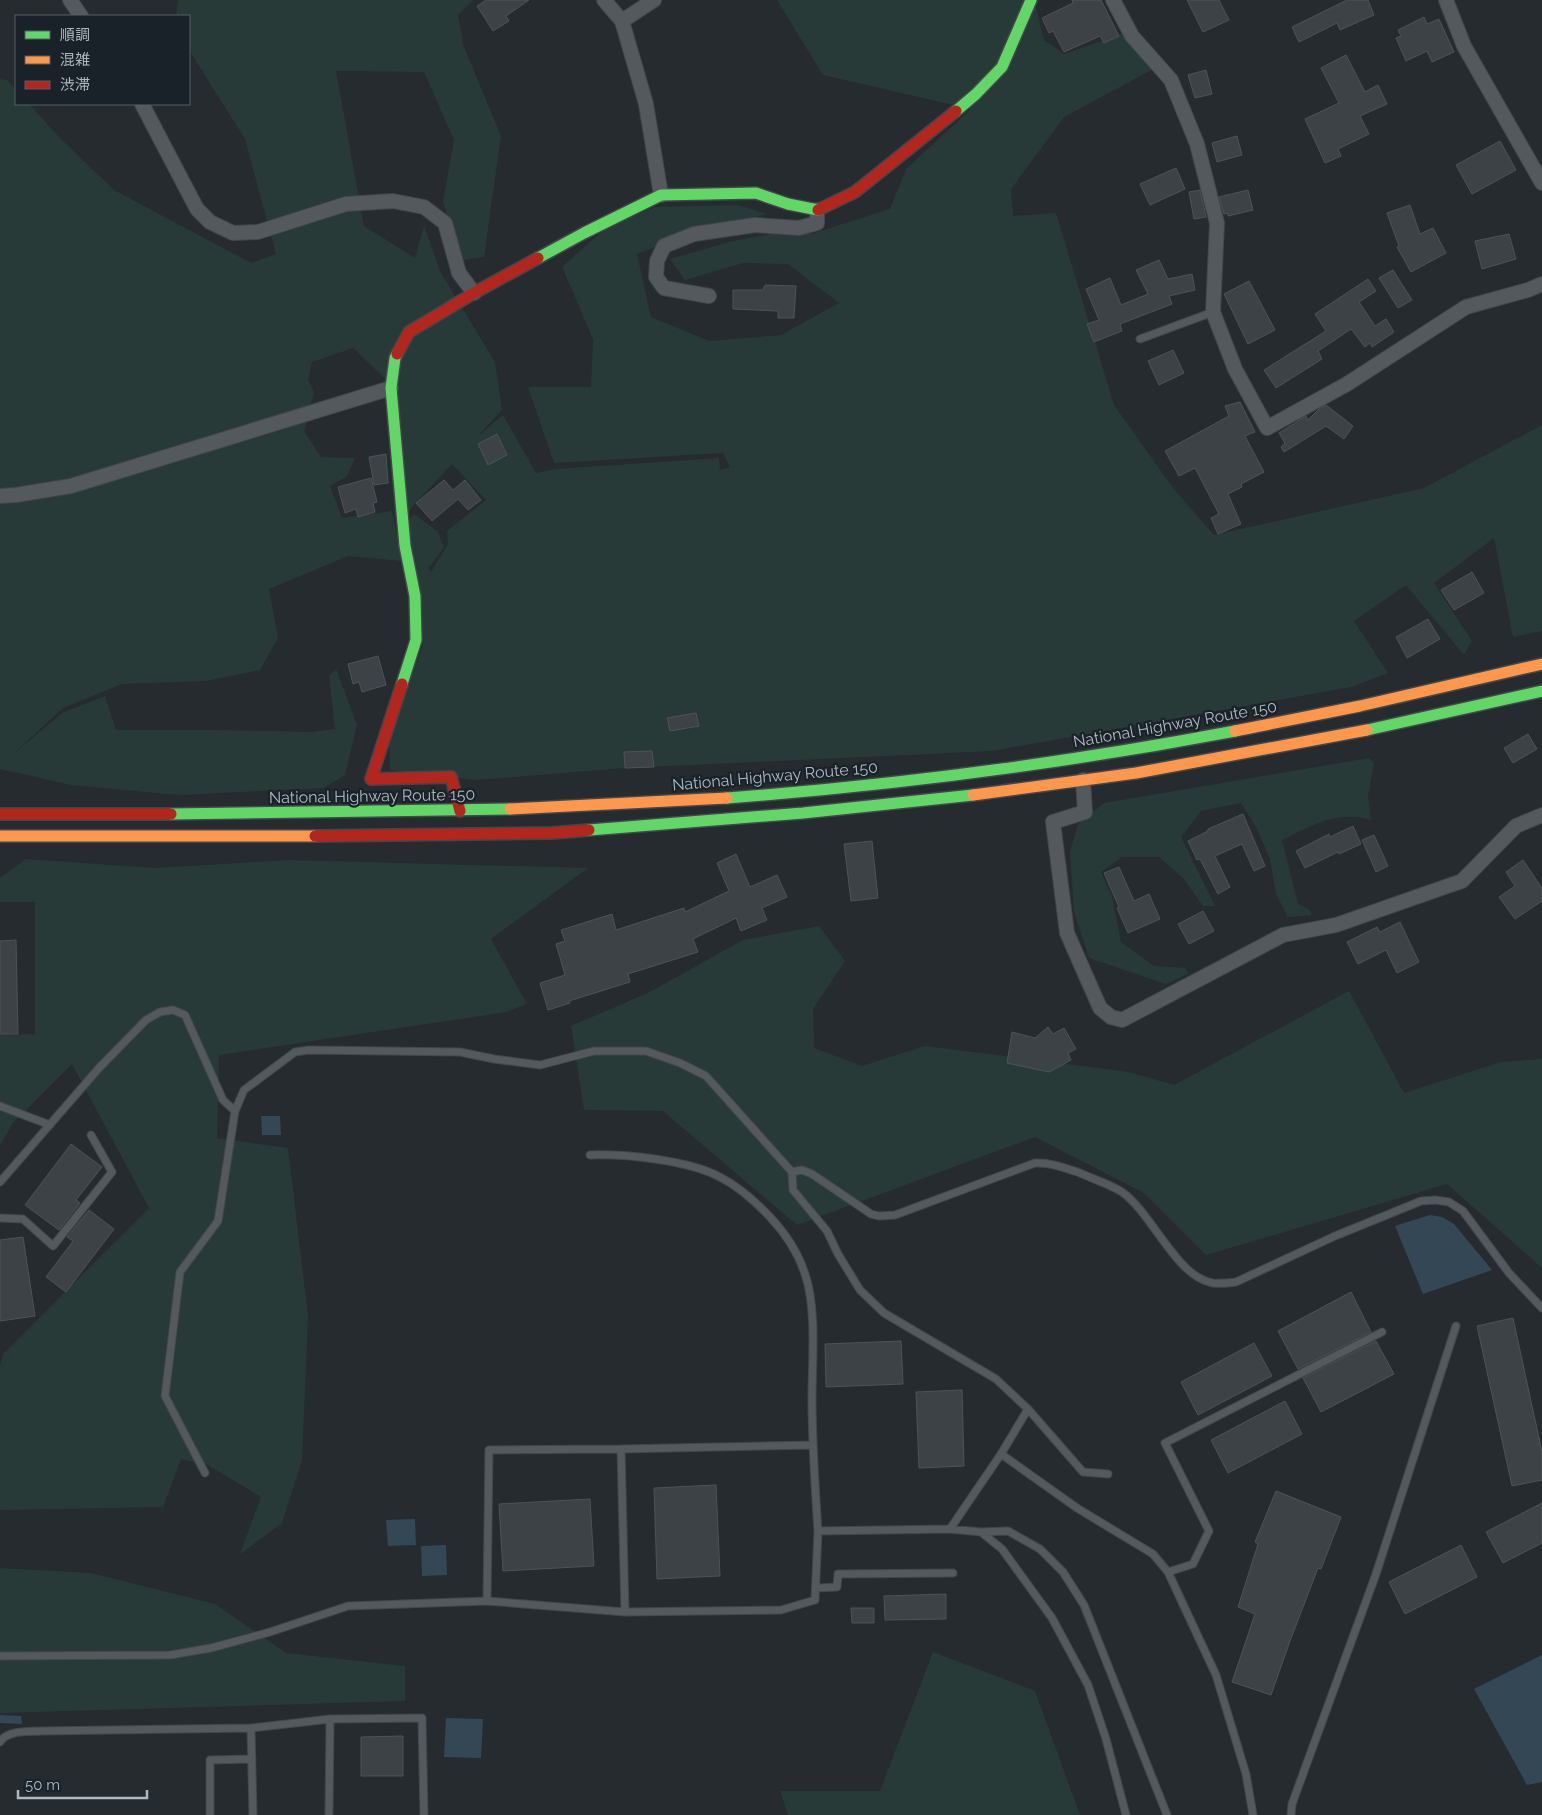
<svg xmlns="http://www.w3.org/2000/svg" width="1542" height="1815" font-family="Raleway,'Noto Sans JP',sans-serif">
  <style>
    .green { fill: #283a37 }
    .water { fill: #344755 }
    .building { fill: #3d4246; stroke: #4d5357 }
    .lines { fill: none; stroke-linecap: round; stroke-linejoin: round }
    .lane-casing { stroke: #42474a; stroke-width: 9 }
    .street-casing { stroke: #42474a; stroke-width: 16 }
    .fast-casing { stroke: #42474a; stroke-width: 14 }
    .slow-casing { stroke: #42474a; stroke-width: 14 }
    .jam-casing { stroke: #42474a; stroke-width: 14 }
    .lane { stroke: #54595e; stroke-width: 7 }
    .street { stroke: #54595e; stroke-width: 14 }
    .fast { stroke: #63d668; stroke-width: 11 }
    .slow { stroke: #ff974d; stroke-width: 11 }
    .jam { stroke: #b3261e; stroke-width: 11 }
    .labels { text-anchor: middle; dominant-baseline: central; stroke-width: 4.5; stroke-linejoin: round; paint-order: stroke }
    .street-label { font-size: 16px; fill: #afb9c1; stroke: #1a2229 }
  </style>
  <rect width="100%" height="100%" fill="#252b2f"/>
  <path class="green" d="M178 0H473L458 15 464 47 501 136 484 257 463 260 443 202 454 140 424 72 336 71 364 226 415 258 424 226 441 273 495 362 502 410 477 437 503 415 536 473 556 469 719 458 720 470 730 467 723 453 554 463 528 387H591L593 339 562 267 606 228 655 207 738 205 767 214 697 231 637 254 651 317 709 341 781 335 839 303 788 264 743 263 685 280 670 259 729 242 799 228 811 234 890 209 906 169 971 109 823 75 777 0H1034L1044 40 1064 54 1124 33 1157 67 1064 117 1011 189 1013 216 1056 213 1114 405 1173 488 1214 535 1424 488 1542 425V631L1513 637 1494 538 1434 583 1472 641 1464 655 1406 585 1354 621 1388 673 1351 687 992 751 625 768 476 780 390 770 389 738 423 645 404 527 414 514 437 531 444 547 428 569 431 572 448 544 447 531 486 500 452 464 411 508 406 520 396 389 353 348 312 362 308 380 314 392 304 431 321 457 355 458 347 476 330 486 342 518 392 511 402 561 348 556 269 589 278 638 260 670 206 681 122 684 63 708 11 756 62 713 105 696 116 730H215L312 732 335 729 329 676 336 669 357 725 345 775 324 788 178 795 71 785 0 769V79L7 80 16 90V104H29L60 138 114 190 251 263 276 254 245 139 189 50V16H176Z
    M1369 758 1374 763 1368 796 1371 820C1335 810 1314 825 1282 840L1298 904 1310 910 1312 915 1288 917 1276 894 1270 859 1256 827 1241 803 1201 811 1181 837 1215 906H1203L1183 878 1159 857H1122L1101 872 1112 896 1121 942 1154 966 1186 968 1188 974 1166 984 1089 958 1074 912 1070 852 1078 824 1104 803Z
    M26 859 155 868 288 860 588 868 491 939 527 1004 507 1012 219 1055 217 1138 288 1148 308 1316 302 1460 282 1523 240 1554 261 1497 208 1465 181 1459 163 1507 0 1510V1365L4 1353 149 1208 72 1064 13 1123 0 1145V1035L35 1034V902H0V878Z
    M819 926 845 961 813 1009 814 1048 862 1066 925 1046 1129 1072 1174 1085 1349 991 1404 1093 1501 1062 1542 1059V1268L1447 1184 1206 1255 1144 1193 1035 1137 797 1225 663 1111 584 1110 571 1026 648 993 743 940Z
    M0 1568 91 1573 215 1604 286 1653 405 1666V1701L0 1713Z
    M933 1652 1035 1691 1080 1815H788L780 1791H880Z"/>
  <path class="water" d="M261 1116H280L281 1135H262Z
    M1430 1215 1442 1217 1454 1224 1492 1270 1423 1294 1395 1226Z
    M415 1519 416 1545 388 1546 386 1520Z
    M446 1545 447 1575 422 1576 421 1546Z
    M1542 1655V1782L1527 1785 1474 1689Z
    M0 1715 21 1716 22 1724 0 1723Z
    M446 1718 483 1719 481 1758 444 1757Z"/>
  <path class="building" d="M486 0H529L506 16 509 21 493 31 477 6Z
    M1072 0H1101L1119 36 1104 43 1100 36 1064 52 1053 31 1049 33 1042 18 1073 3Z
    M1187 0H1219L1229 20 1203 32Z
    M1347 0H1368L1374 15 1340 30 1337 23 1299 42 1292 27Z
    M1424 17 1427 24 1439 19 1454 52 1432 62 1427 51 1406 61 1396 38 1401 36 1398 30Z
    M1346 55 1365 92 1378 85 1387 104 1360 116 1369 134 1338 149 1341 156 1325 163 1305 119 1339 103 1321 68Z
    M1206 70 1212 94 1195 98 1188 75Z
    M1237 136 1242 155 1217 162 1212 143Z
    M1500 141 1516 170 1472 194 1456 165Z
    M1176 168 1185 189 1150 205 1140 184Z
    M1200 190 1206 217 1194 219 1189 192Z
    M1248 190 1253 210 1228 216V213L1224 214 1219 197Z
    M1410 205 1420 234 1433 228 1446 253 1411 272 1397 247 1399 246 1387 213Z
    M1509 234 1516 259 1482 269 1475 241Z
    M1159 260 1168 279 1192 274 1195 290 1169 296 1172 304 1120 324 1122 331 1094 342 1087 324 1099 320 1086 289 1110 278 1121 305 1148 294 1136 270Z
    M1393 270 1412 300 1398 308 1379 278Z
    M1368 279 1376 291 1359 302 1375 326 1386 319 1394 332 1372 347 1370 343 1365 347 1351 329 1318 351 1322 359 1276 388 1264 370 1326 331 1315 314Z
    M1249 281 1275 330 1248 344 1224 294Z
    M765 285 796 286 794 318H778V311L733 309V290H763Z
    M1173 350 1184 373 1159 385 1148 361Z
    M1240 402 1255 432 1245 436 1264 472 1241 484 1242 487 1228 494 1241 524 1218 534 1211 518 1219 514 1195 468 1179 476 1165 451 1229 416 1225 406Z
    M1326 405 1353 426 1344 439 1326 426 1284 452 1281 447 1285 443 1279 433 1306 416 1308 420 1319 409Z
    M497 434 507 455 488 465 478 444Z
    M386 454 388 483 374 485 369 457Z
    M371 478 377 502 373 503 375 512 358 517 356 509 345 513 338 487Z
    M444 480 453 490 465 480 481 500 468 510 458 499 432 521 416 503Z
    M1472 572 1484 593 1454 610 1441 590Z
    M1428 619 1440 639 1407 658 1396 637Z
    M378 656 386 685 362 692 359 682 353 684 348 664Z
    M696 713 699 726 670 731 667 718Z
    M1528 734 1537 749 1513 763 1504 748Z
    M652 751 654 767 625 768 624 752Z
    M1243 814 1265 866 1254 871 1242 844 1215 856 1230 887 1218 894 1200 859 1197 860 1188 841 1208 831V829Z
    M1353 826 1361 844 1339 854 1338 852 1305 868 1296 851 1329 834 1330 837Z
    M1374 835 1388 866 1376 872 1362 840Z
    M872 841 878 898 851 901 844 844Z
    M736 854 750 887 777 875 787 897 762 908 767 920 741 931 736 918 693 939 698 952 628 974 630 982 569 1001 570 1003 548 1010 540 983 565 975 556 944 565 941 561 930 612 914 616 930 684 908 685 912 729 891 717 863Z
    M1523 860 1542 888V901L1515 919 1499 897 1515 886 1506 872Z
    M1119 867 1134 901 1149 894 1160 919 1128 933 1117 908 1119 907 1104 873Z
    M1203 911 1214 931 1189 944 1178 924Z
    M1400 922 1419 962 1397 973 1386 950 1358 964 1347 942 1377 927 1380 932Z
    M16 940 18 1034H0V941Z
    M1048 1027 1053 1034 1064 1028 1076 1049 1068 1053 1071 1060 1049 1072 1007 1063 1012 1032 1035 1038Z
    M71 1144 102 1167 76 1200 80 1203 59 1230 25 1205Z
    M89 1210 114 1229 66 1292 46 1277 73 1241 67 1237Z
    M23 1237 35 1316 0 1321V1240Z
    M1351 1292 1371 1332 1298 1369 1278 1331Z
    M1513 1318 1542 1452V1480L1512 1486 1477 1326Z
    M901 1341 903 1384 826 1387 825 1344Z
    M1376 1341 1394 1374 1321 1412 1303 1378Z
    M1254 1343 1272 1376 1198 1415 1181 1382Z
    M962 1390 964 1466 919 1468 916 1392Z
    M1285 1401 1302 1434 1228 1473 1211 1440Z
    M716 1485 720 1576 657 1579 654 1488Z
    M1276 1491 1341 1517 1321 1569 1318 1568 1290 1641 1271 1695 1232 1682 1255 1614 1238 1607 1258 1544 1255 1542Z
    M590 1499 594 1566 503 1571 499 1504Z
    M1542 1503V1543L1503 1563 1486 1532Z
    M1461 1545 1477 1577 1405 1614 1389 1582Z
    M946 1594V1619L885 1620 884 1596Z
    M851 1608H874V1623H852Z
    M403 1736V1776H361V1737Z"/>
  <g class="lines">
    <g class="lane-casing">
      <path id="lane" d="M1140 339 1213 312
        M0 1106 50 1125
        M590 1155C626 1154 688 1160 720 1177 739 1187 755 1201 770 1217 785 1233 798 1252 805 1274 817 1309 812 1361 812 1398 812 1443 815 1487 818 1531
        M792 1172 802 1170 812 1174 871 1214 879 1216 895 1215 1035 1163C1050 1162 1065 1168 1080 1173 1093 1179 1109 1184 1122 1192 1153 1214 1176 1277 1213 1283 1221 1284 1228 1283 1236 1282L1335 1236 1421 1201 1435 1200 1449 1202 1463 1211 1509 1273 1542 1308
        M0 1182 99 1068 146 1020 160 1012 173 1010 185 1015 223 1100 235 1111
        M0 1218 23 1219 53 1246 112 1172 91 1135
        M621 1449 625 1612
        M1001 1454 1028 1409
        M205 1473 165 1396 180 1272 218 1221 235 1111 244 1090 295 1052 309 1050 460 1052 494 1059 540 1065 594 1051H646L680 1063 706 1076 792 1172 793 1190 827 1231 838 1254 860 1290 884 1313 996 1379 1028 1409 1083 1472 1108 1474
        M950 1529 1001 1454 1077 1508 1153 1554 1168 1572 1216 1675 1246 1774 1253 1815
        M981 1532 1008 1531 1040 1549 1063 1572 1084 1605 1167 1815
        M1168 1572 1193 1564 1209 1531 1165 1443 1382 1332
        M816 1588 837 1587 838 1574 953 1573
        M487 1601 489 1450 621 1449 812 1445
        M0 1656 170 1655 211 1648 270 1632 348 1606 487 1601 625 1612 781 1610 815 1600 818 1531 950 1529 981 1532 1002 1549 1052 1618 1088 1685 1106 1739 1126 1815
        M251 1728 253 1815
        M0 1742C7 1730 28 1732 41 1731L251 1728 330 1719 422 1718 424 1815
        M210 1815V1760L252 1759
        M329 1815 330 1719
        M1291 1815 1292 1804 1376 1574 1456 1326"/>
    </g>
    <g class="street-casing">
      <path id="street" d="M70 0 81 16
        M604 0 622 21 646 104 661 195
        M1113 0 1132 36 1171 80 1197 144 1217 223 1213 312 1235 369 1267 428 1347 384 1466 307 1528 290 1542 284
        M1446 0 1464 46 1542 183
        M622 21 654 0
        M142 104 197 209 210 222 233 233 258 232 346 204 393 201 424 207 445 223 459 273 474 293
        M709 296 664 288 656 277 657 261 664 246 694 234 755 225 799 228 817 223V210
        M0 496 16 495 71 486 391 388
        M1083 780 1085 812 1053 822 1067 933 1100 1008 1111 1017 1122 1020 1283 935 1336 925 1462 881 1516 826 1542 815"/>
    </g>
    <g class="fast-casing">
      <path id="fast" d="M956 111 976 94 1002 67 1031 0
        M538 258 584 233 661 195 756 193 788 204 818 210
        M397 354 395 358 391 388 405 546 415 596 416 640 402 684
        M1367 730 1542 691
        M727 798C898 785 1067 763 1235 731
        M171 814 510 809
        M589 830 803 813 973 795"/>
    </g>
    <g class="slow-casing">
      <path id="slow" d="M1235 731 1360 706 1542 664
        M973 795 1136 773 1367 730
        M510 809 727 798
        M0 836H315"/>
    </g>
    <g class="jam-casing">
      <path id="jam" d="M818 210 855 192 956 111
        M397 354 409 332 474 293 538 258
        M402 684 371 779 451 777 460 811
        M0 814H171
        M315 836 552 833 589 830"/>
    </g>
    <use href="#lane" class="lane"/>
    <use href="#street" class="street"/>
    <use href="#fast" class="fast"/>
    <use href="#slow" class="slow"/>
    <use href="#jam" class="jam"/>
  </g>
  <g class="labels">
    <g class="street-label">
      <text transform="translate(1175 724) rotate(-10)">National Highway Route 150</text>
      <text transform="translate(775 776) rotate(-5)">National Highway Route 150</text>
      <text transform="translate(372 796) rotate(-1)">National Highway Route 150</text>
    </g>
  </g>
  <rect x="15" y="15" width="175" height="90" fill="#1a2229" stroke="#565e66"/>
  <rect x="25" y="31" width="25" height="8" fill="#63d668" stroke="#565e66"/>
  <text x="60" y="40" font-size="15" fill="#afb9c1">順調</text>
  <rect x="25" y="56" width="25" height="8" fill="#ff974d" stroke="#565e66"/>
  <text x="60" y="65" font-size="15" fill="#afb9c1">混雑</text>
  <rect x="25" y="81" width="25" height="8" fill="#b3261e" stroke="#565e66"/>
  <text x="60" y="90" font-size="15" fill="#afb9c1">渋滞</text>
  <path d="M18 1790v8h129v-8" fill="none" stroke="#afb9c1" stroke-width="2.5"/>
  <text x="25" y="1790" font-size="15" fill="#afb9c1" stroke="#1a2229" stroke-width="4" paint-order="stroke">50 m</text>
</svg>
